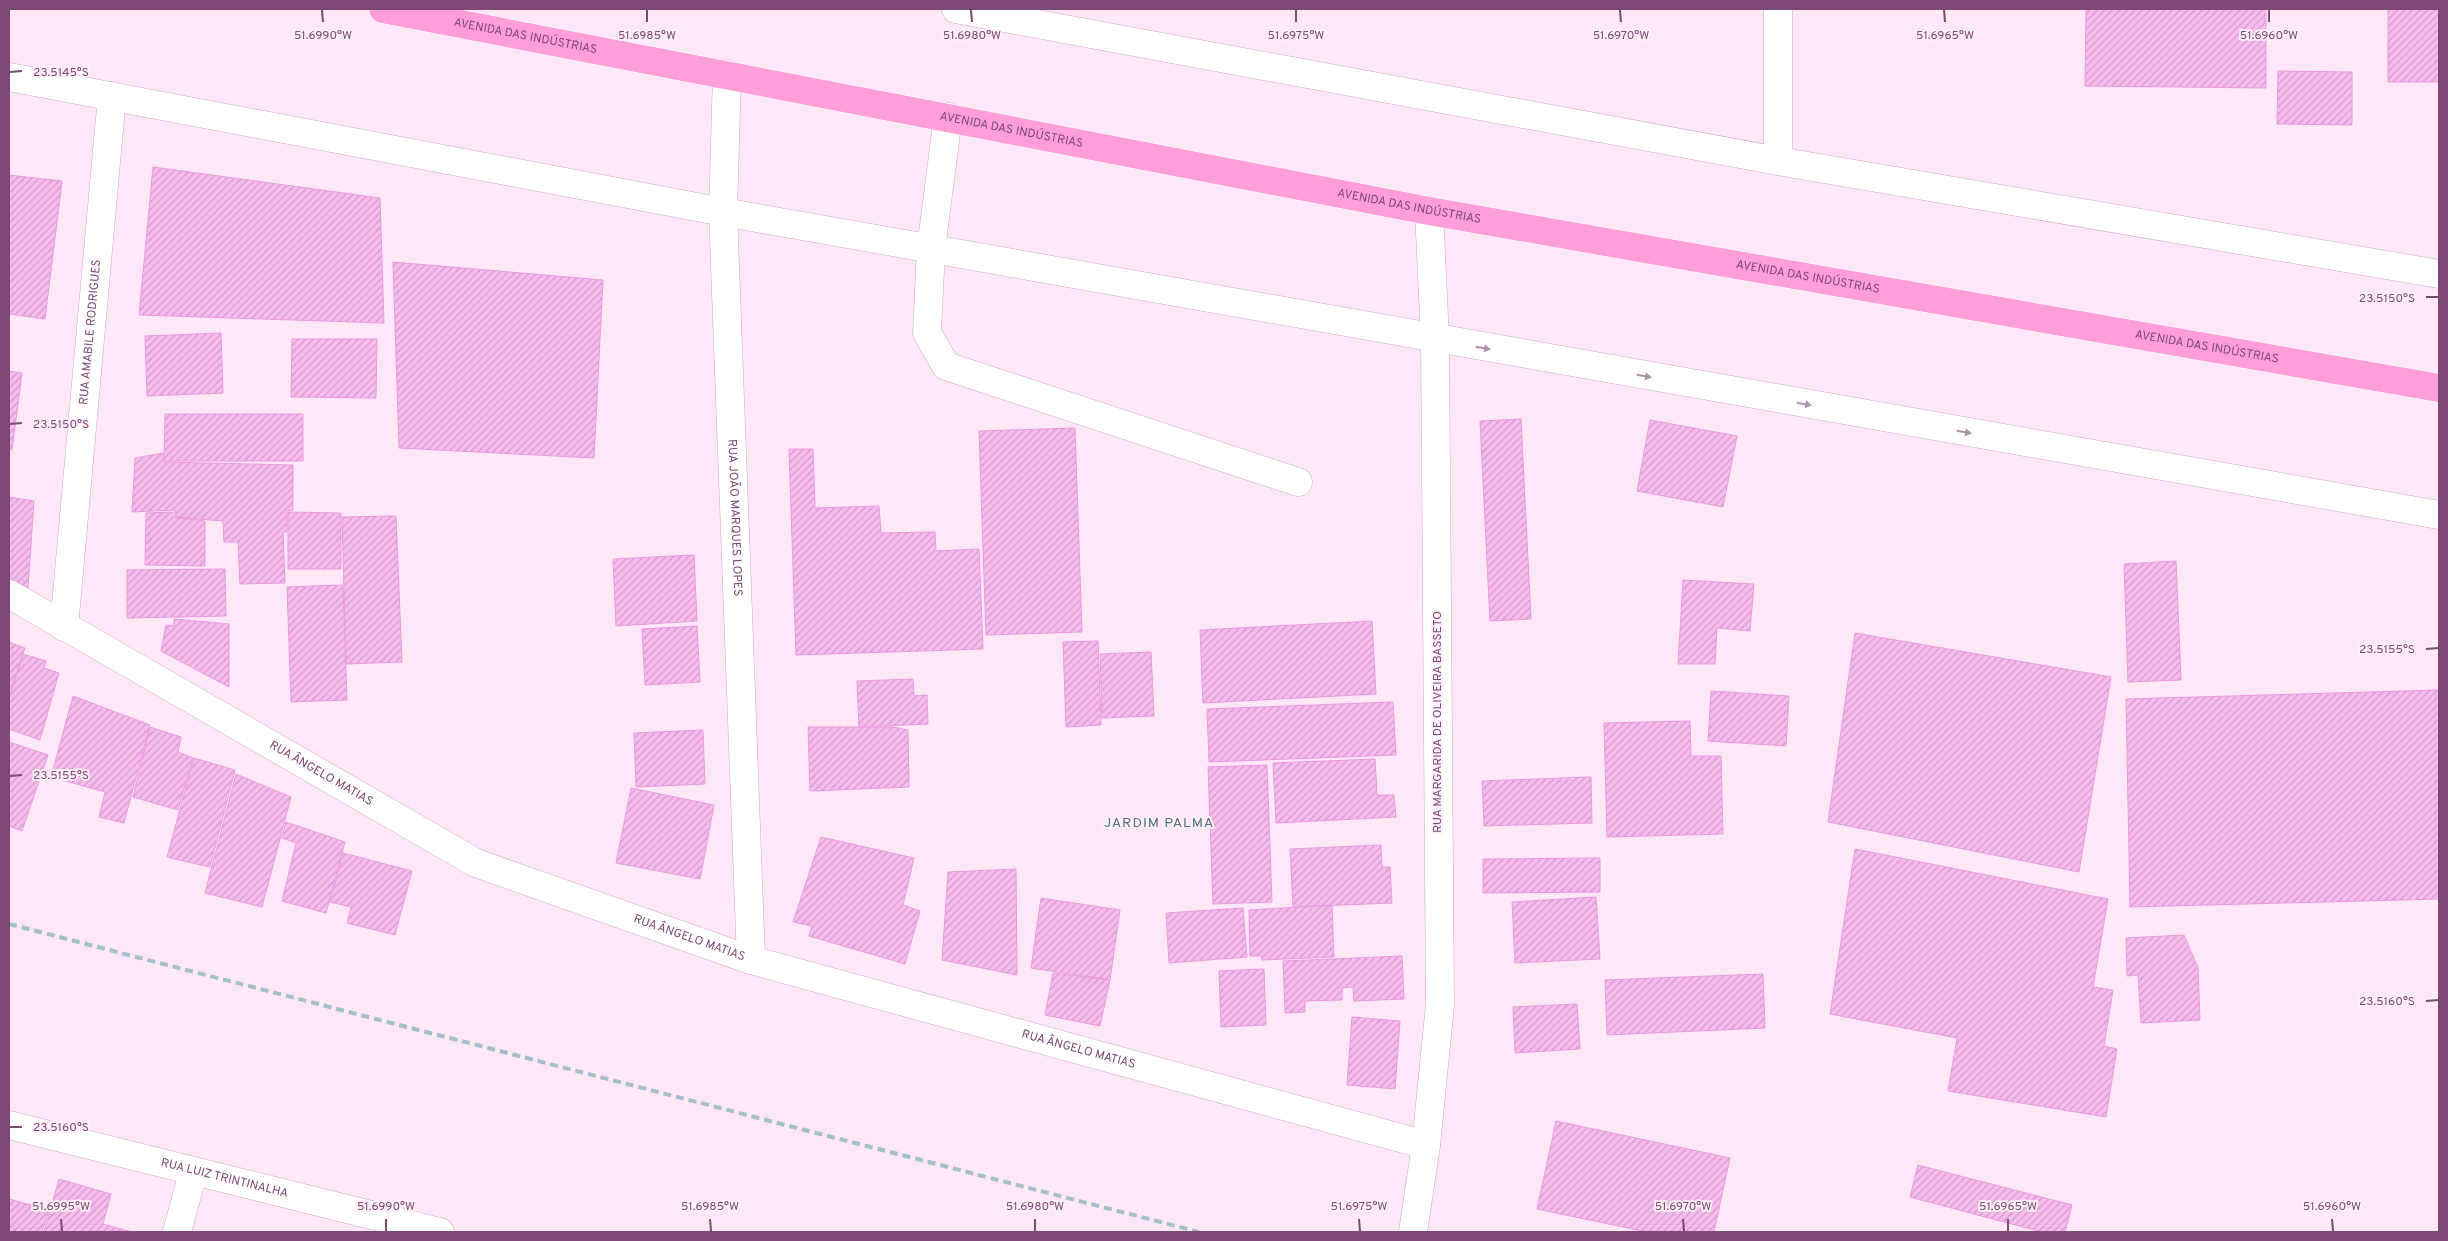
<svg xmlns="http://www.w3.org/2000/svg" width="2448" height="1241" font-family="Overpass,sans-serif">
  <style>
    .building { fill: url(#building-hatch); stroke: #eb9adf }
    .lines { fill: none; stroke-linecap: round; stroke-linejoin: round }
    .minor-casing { stroke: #cea6c6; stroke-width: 29 }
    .major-casing { stroke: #fff; stroke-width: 29 }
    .minor { stroke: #fff; stroke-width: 28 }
    .major { stroke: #ff9ed8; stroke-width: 28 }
    .rail { stroke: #a3bfcb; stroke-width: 4; stroke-dasharray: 8 5; stroke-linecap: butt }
    .oneway { fill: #b091ac }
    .ticks { fill: none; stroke: #7c4875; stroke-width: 2 }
    .labels { text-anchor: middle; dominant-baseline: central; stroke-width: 4; stroke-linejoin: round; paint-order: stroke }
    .street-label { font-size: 12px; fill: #7c4875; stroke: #fff0f9 }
    .neighbourhood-label { font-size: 14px; letter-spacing: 1px; fill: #536e83; stroke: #fff0f9 }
    .ticks-label { font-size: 12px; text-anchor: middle; fill: #7c4875; stroke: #fff0f9; stroke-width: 4; stroke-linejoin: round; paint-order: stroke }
  </style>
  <defs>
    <pattern id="building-hatch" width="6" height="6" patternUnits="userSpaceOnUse" patternTransform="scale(1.25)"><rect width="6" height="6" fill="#f7bced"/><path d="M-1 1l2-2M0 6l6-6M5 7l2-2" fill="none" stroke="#cd9bc5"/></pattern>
  </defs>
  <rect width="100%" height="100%" fill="#fee7f6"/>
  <path class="building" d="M2086 9H2266V88L2085 86Z
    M2388 9H2439V82H2388Z
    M2278 71 2352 72V125L2277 124Z
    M153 167 380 198 384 323 139 315Z
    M9 175 62 181 45 319 9 314Z
    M393 262 603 280 594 458 399 448Z
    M221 333 223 393 147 396 145 336Z
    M292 339H377L376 398 291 397Z
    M9 371 22 373 12 450 9 449Z
    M165 414H303V461H164Z
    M1521 419 1531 619 1490 621 1480 421Z
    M1650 420 1737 436 1723 507 1637 491Z
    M1075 428 1082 632 986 635 979 431Z
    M789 449H813L815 508 879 506 881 533 935 532 936 551 979 549 983 649 796 655Z
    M163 453 164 462 293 465V510L287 511V532H283L285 583 240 584 238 542H224L223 521 175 517V510L132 512 135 458Z
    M9 497 34 501 28 588 9 578Z
    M173 512V517L205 521V566L145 565 146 513Z
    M288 512 341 513V569H288Z
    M396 516 402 662 346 664 342 517Z
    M694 555 697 621 616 626 613 559Z
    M2176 561 2181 680 2128 682 2124 564Z
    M225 569 226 616 127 618V570Z
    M1683 580 1754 584 1750 631 1717 628 1715 664H1678Z
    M343 585 347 700 291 702 287 587Z
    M174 619 229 624V687L161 651 166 625 174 626Z
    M1372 621 1376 694 1203 703 1200 630Z
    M697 626 700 682 645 685 642 629Z
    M1855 633 2111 677 2079 872 1828 822Z
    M1098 641 1101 725 1066 727 1063 642Z
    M9 642 25 648 9 697Z
    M1151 652 1154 716 1102 718 1100 654Z
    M23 654 46 661 44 668 59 673 40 740 9 729V699Z
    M913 679 914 696 927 695 928 724 859 727 857 681Z
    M2439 690V899L2130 907 2126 699Z
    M1711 691 1789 696 1786 746 1708 741Z
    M73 696 150 725 124 823 99 817 105 792 51 777Z
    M1393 702 1396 755 1209 762 1207 709Z
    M1690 721 1691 756H1721L1723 834 1607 837 1604 723Z
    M150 727 181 737 178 752 193 758 178 810 133 797Z
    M808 727H893L908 730 909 787 810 791Z
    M703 730 705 784 636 787 634 733Z
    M9 742 48 755 22 831 9 826Z
    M194 758 235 770 210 867 167 857Z
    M1375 759 1377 795H1394L1396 817 1276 823 1273 763Z
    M1267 765 1272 902 1213 904 1208 767Z
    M236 774 291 797 262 907 205 893Z
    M1591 777 1592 823 1484 826 1482 781Z
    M631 788 714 805 700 879 616 863Z
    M286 822 345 842 326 913 282 901 296 843 282 838Z
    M821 837 914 858 903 905 920 911 905 964 809 936 812 926 793 922Z
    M1381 845 1382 867H1390L1392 903 1293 907 1290 849Z
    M1855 849 2108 899 2093 987 2113 990 2104 1046 2117 1049 2106 1117 1948 1091 1957 1038 1830 1014Z
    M343 853 412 871 395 935 347 923 351 907 330 902Z
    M1600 858V892L1483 893V859Z
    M1016 869 1017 975 942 960 948 872Z
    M1596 897 1600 959 1515 963 1512 902Z
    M1041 898 1120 910 1110 980 1031 968Z
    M1332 905 1334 957 1262 960 1261 956H1250L1249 910Z
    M1243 908 1247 957 1169 963 1166 913Z
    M2184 935 2198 968 2200 1020 2141 1023 2138 975 2127 976 2126 938Z
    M1402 956 1404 999 1354 1001 1353 987 1342 988V1000L1305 1001V1012L1285 1013 1283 961Z
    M1264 969 1266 1025 1221 1027 1219 971Z
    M1053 973 1110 980 1100 1026 1045 1015Z
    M1763 974 1765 1028 1607 1035 1605 980Z
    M1577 1004 1580 1049 1515 1053 1513 1007Z
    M1352 1017 1400 1021 1395 1089 1347 1085Z
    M1556 1121 1730 1158 1714 1232H1647L1537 1209Z
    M1918 1165 2072 1205 2065 1232H2042L1910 1197Z
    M59 1179 111 1194 103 1224 132 1232H44Z
    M9 1199 49 1210 42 1232H9Z"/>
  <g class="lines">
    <g class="minor-casing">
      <g id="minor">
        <path d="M956 9 1778 161 2439 274"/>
        <path d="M1778 9V161"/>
        <path id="s1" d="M727 74 723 212 751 960"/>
        <path d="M9 77 723 212 2439 515"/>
        <path d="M948 117 931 249 927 333 946 366 1298 482"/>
        <path id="s2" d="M9 594 476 863 751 960 1426 1145"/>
        <path id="s3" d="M64 627 112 96"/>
        <path id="s4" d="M9 1125 440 1232"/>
        <path d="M177 1232 193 1173"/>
        <path d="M1413 1232 1426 1145 1440 1005 1435 339 1429 211"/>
      </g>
    </g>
    <g class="major-casing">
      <g id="major">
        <path id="s5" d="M383 9 1429 211 2439 388"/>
      </g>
    </g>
    <use href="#minor" class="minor"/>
    <use href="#major" class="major"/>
    <path class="rail" d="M9 924 1199 1232"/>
  </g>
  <defs><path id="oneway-solid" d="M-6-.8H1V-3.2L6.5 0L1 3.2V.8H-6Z" transform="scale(1.25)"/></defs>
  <g class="oneway">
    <use href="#oneway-solid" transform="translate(1483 348) rotate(10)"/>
    <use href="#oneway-solid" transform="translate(1644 376) rotate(10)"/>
    <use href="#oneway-solid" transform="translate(1804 404) rotate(10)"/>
    <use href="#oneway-solid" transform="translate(1964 432) rotate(10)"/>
  </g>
  <path class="ticks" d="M322 10 323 22M647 10V22M971 10 972 22M1296 10V22M1620 10 1621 22M1944 10 1945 22M2269 10V22M10 72 22 71M2426 297H2438M10 424 22 423M2426 649 2438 648M10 776 22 775M2426 1001 2438 1000M10 1127H22M61 1219 62 1231M386 1219V1231M710 1219 711 1231M1035 1219V1231M1359 1219 1360 1231M1683 1219 1684 1231M2008 1219V1231M2332 1219 2333 1231"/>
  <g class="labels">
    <g class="street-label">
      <text stroke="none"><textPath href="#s5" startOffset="145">AVENIDA DAS INDÚSTRIAS</textPath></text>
      <text stroke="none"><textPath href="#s5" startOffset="640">AVENIDA DAS INDÚSTRIAS</textPath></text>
      <text stroke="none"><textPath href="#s5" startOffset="1045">AVENIDA DAS INDÚSTRIAS</textPath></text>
      <text stroke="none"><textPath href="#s5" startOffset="1450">AVENIDA DAS INDÚSTRIAS</textPath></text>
      <text stroke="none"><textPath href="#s3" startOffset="296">RUA AMABILE RODRIGUES</textPath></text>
      <text stroke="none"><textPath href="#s5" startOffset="1855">AVENIDA DAS INDÚSTRIAS</textPath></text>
      <text stroke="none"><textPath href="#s1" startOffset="444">RUA JOÃO MARQUES LOPES</textPath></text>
      <text transform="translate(1438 722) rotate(-90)">RUA MARGARIDA DE OLIVEIRA BASSETO</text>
      <text stroke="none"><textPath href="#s2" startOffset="360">RUA ÂNGELO MATIAS</textPath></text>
      <text stroke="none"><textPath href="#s2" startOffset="765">RUA ÂNGELO MATIAS</textPath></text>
      <text stroke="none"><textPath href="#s2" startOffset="1170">RUA ÂNGELO MATIAS</textPath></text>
      <text stroke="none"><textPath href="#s4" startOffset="222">RUA LUIZ TRINTINALHA</textPath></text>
    </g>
    <g class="neighbourhood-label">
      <text x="1159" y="823">JARDIM PALMA</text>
    </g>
  </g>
  <g class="ticks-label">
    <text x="323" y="39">51.6990°W</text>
    <text x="647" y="39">51.6985°W</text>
    <text x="972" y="39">51.6980°W</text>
    <text x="1296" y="39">51.6975°W</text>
    <text x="1621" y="39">51.6970°W</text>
    <text x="1945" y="39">51.6965°W</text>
    <text x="2269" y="39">51.6960°W</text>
    <text x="61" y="76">23.5145°S</text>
    <text x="2387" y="302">23.5150°S</text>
    <text x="61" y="428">23.5150°S</text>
    <text x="2387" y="653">23.5155°S</text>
    <text x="61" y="779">23.5155°S</text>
    <text x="2387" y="1005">23.5160°S</text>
    <text x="61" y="1131">23.5160°S</text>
    <text x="61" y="1210">51.6995°W</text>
    <text x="386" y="1210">51.6990°W</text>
    <text x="710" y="1210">51.6985°W</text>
    <text x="1035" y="1210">51.6980°W</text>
    <text x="1359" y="1210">51.6975°W</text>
    <text x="1683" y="1210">51.6970°W</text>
    <text x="2008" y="1210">51.6965°W</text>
    <text x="2332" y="1210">51.6960°W</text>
  </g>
  <rect width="2448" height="1241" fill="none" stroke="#7c4875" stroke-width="20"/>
</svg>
